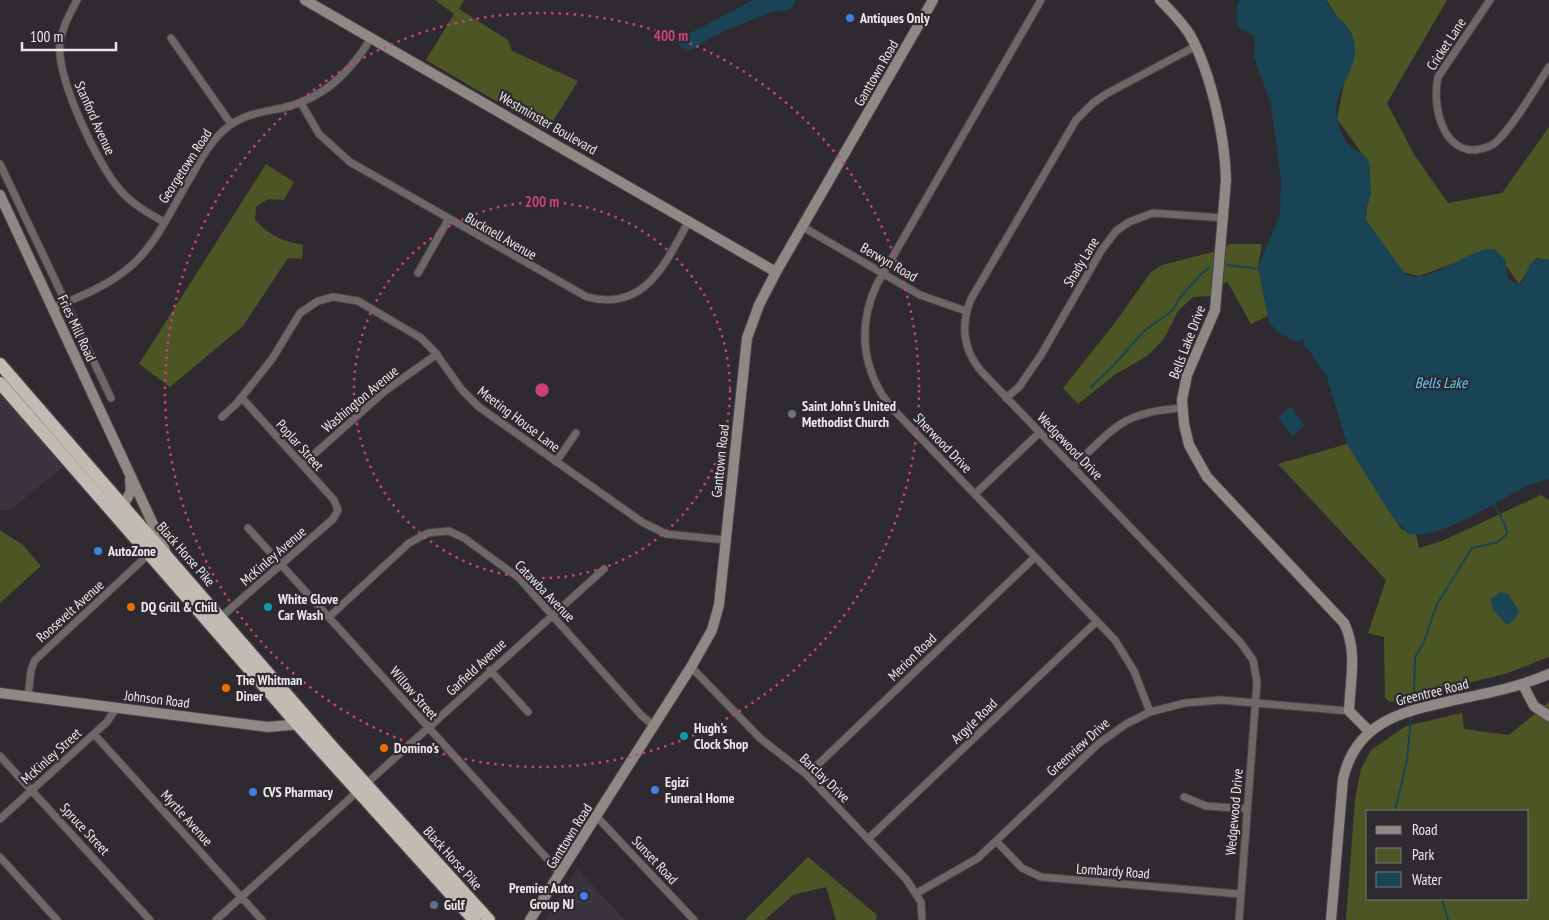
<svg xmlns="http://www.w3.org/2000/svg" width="1549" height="920" font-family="'PT Sans Narrow',sans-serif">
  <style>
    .built { fill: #3b333e }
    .green { fill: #4c5625; fill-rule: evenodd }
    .water { fill: #184455 }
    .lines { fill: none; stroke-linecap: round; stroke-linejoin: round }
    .stream { stroke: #184455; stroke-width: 2 }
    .street-casing { stroke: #48454a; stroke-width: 9 }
    .secondary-casing { stroke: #48454a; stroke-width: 12 }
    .highway-casing { stroke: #48454a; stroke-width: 15 }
    .street { stroke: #6b6865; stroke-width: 7 }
    .secondary { stroke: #8e8985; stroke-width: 10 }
    .highway { stroke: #c2bbb4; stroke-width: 12 }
    .ring { fill: none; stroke: #ca4278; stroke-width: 2.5; stroke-dasharray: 2.5 5 }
    .shop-dot { fill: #3f7fe0; stroke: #2e2a30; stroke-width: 2 }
    .worship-dot { fill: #6b7280; stroke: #2e2a30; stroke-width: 2 }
    .food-dot { fill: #e8710a; stroke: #2e2a30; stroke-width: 2 }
    .culture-dot { fill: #0f9aa8; stroke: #2e2a30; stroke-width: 2 }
    .service-dot { fill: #5c6f8a; stroke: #2e2a30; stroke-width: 2 }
    .labels { text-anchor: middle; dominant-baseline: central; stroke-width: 4.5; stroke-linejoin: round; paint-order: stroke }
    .poi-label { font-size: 14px; font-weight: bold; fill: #ebe8ec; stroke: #2e2a30; text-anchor: start }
    .street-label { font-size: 14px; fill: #ebe8ec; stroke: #2e2a30 }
    .water-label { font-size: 15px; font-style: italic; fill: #59cffc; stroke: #2e2a30 }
    .centre { fill: #ca4278; stroke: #2e2a30; stroke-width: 2.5 }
    .ring-label { font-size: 15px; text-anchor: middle; font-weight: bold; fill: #ca4278; stroke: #2e2a30; stroke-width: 4.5; stroke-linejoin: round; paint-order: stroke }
  </style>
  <rect width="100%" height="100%" fill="#2e2a30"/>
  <path class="built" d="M0 393 63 467 10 510H0Z
    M577 869 625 920H545Z"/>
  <path class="green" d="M435 0H464L459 9 508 40 512 51 578 81 547 131 426 60 454 14Z
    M1326 0H1447L1387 103 1415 156 1448 203 1502 193 1549 127V260L1536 258 1519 284 1494 249 1419 276 1402 272 1366 220 1369 163 1337 119 1353 39Z
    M266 164 294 182 284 200 268 199 256 207 255 220C272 237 280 240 303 245L302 259 288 258 243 326 170 387 139 364Z
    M1231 244H1262L1258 267 1268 316 1251 324 1227 281 1211 296 1193 297 1178 311 1164 339 1147 356 1116 374 1078 404 1063 388 1114 324 1151 272 1162 265 1213 252Z
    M1347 444 1401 529 1416 534 1419 548 1442 541 1541 495 1549 500V657L1505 674 1390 702 1385 698 1384 637 1368 633 1386 580 1278 464Z
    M0 530 23 545 41 566 0 603Z
    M1549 702V920H1346L1355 799 1361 769 1371 750 1406 726 1462 713 1464 729 1509 735ZM1368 811H1528V899H1368Z
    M808 857 877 915 876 920H836L826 887 793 895 765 920H745Z"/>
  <path class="water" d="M753 0H795L794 6C788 13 780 9 772 12 747 22 715 32 694 49L688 50 680 46 678 42 683 37Z
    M1240 0H1326C1333 19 1354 22 1355 48 1356 74 1332 92 1337 118 1338 125 1343 137 1347 143 1353 152 1366 151 1369 163 1370 170 1371 188 1371 194 1369 203 1364 210 1366 220L1405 274C1430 287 1468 247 1494 249L1505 259 1508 279 1515 283 1521 284C1531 270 1526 254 1549 260V479C1542 481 1534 483 1527 486 1499 500 1438 541 1408 534L1391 515 1347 444 1326 374C1317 367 1314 353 1304 346L1305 341 1301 339 1298 343 1277 331 1269 322 1258 267 1280 214 1281 181 1271 104 1254 57 1255 36C1251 33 1244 32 1240 28 1235 23 1236 4 1240 0Z
    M1291 407 1305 426 1292 436 1278 417Z
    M1500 592 1508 594 1519 611 1514 620 1507 625 1494 611 1490 600Z"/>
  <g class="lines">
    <path class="stream" d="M1227 265 1261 269
      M1091 387 1113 366 1144 331 1173 310 1178 300 1200 275 1209 268
      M1414 700 1415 657 1424 642 1437 604 1472 548 1498 542 1507 534 1505 525 1494 504
      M1395 811 1407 760 1411 718
      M1442 899 1448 920"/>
    <g class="street-casing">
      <path id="street" d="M77 0C70 14 62 27 60 43 56 77 97 164 120 190 132 204 148 213 164 222
        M1041 0 877 284C857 326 862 371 891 407L1115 640 1134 671 1150 712
        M1490 0 1438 77C1432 103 1441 151 1475 150 1482 149 1491 147 1496 142 1513 127 1536 87 1549 67
        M171 38 231 124
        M1196 46 1106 94 1093 103 1076 120 971 299C960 326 963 350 982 372L1240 642 1253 660 1257 682 1239 920
        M301 103 319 134 350 162 587 297C646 312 665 263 689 221
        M0 164 111 398
        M803 227 920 295 966 311
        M418 273 448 220
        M52 308C80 297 110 285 132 265 157 243 172 208 189 180 200 161 210 140 229 126 245 114 263 112 282 108 323 99 350 73 371 38
        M1006 398 1019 387 1041 355 1101 251 1116 231 1129 222 1153 213 1224 218
        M222 417 237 403 272 359 300 313 318 301 333 297 358 301 421 338 434 351 462 390 479 407 642 522 666 534 725 540
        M556 462 576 433
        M302 465 385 391 437 354
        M1073 467C1114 428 1122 412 1182 408
        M975 494 1039 433
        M248 528 561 874
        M221 617 333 519 338 510 334 500 242 398
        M329 617 409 543 428 533 449 531 464 538 519 578 641 715 654 726
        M691 667 761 739 807 775 906 879 921 902 922 920
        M490 670 528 712
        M28 697 31 670 35 660 149 554
        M94 734 262 920
        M0 756 150 920
        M807 775 1035 557
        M366 784 604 569
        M1184 797 1206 806 1247 809
        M597 817 694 920
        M0 819 107 722 116 708
        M868 839 1097 621
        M997 842 1022 868 1041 877 1240 894
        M0 857 57 920
        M917 893 978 858 1098 744 1126 724 1150 712 1185 703 1221 700 1349 711
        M216 920 358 791"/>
    </g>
    <g class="secondary-casing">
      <path id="secondary" d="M305 0 776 272
        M1160 0C1171 11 1182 22 1190 35 1211 73 1225 136 1226 180L1215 310 1187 375 1182 400 1184 424 1189 445 1207 477 1344 623C1358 651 1350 682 1349 711L1370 732
        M0 195 165 550
        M121 510 131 491 130 480
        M1523 685 1534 706 1549 716
        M0 693 268 727 302 724
        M530 920 691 667 712 630 719 605 747 338 759 305 776 272 933 0
        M1331 920 1343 779C1356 722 1401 712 1450 701 1483 694 1517 688 1549 674"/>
    </g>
    <g class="highway-casing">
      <path id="highway" d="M0 364 327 741 489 920
        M0 383 298 725 474 920"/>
    </g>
    <use href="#street" class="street"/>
    <use href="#secondary" class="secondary"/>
    <use href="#highway" class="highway"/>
  </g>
  <g class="ring">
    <circle cx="542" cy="390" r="188"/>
    <circle cx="542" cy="390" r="377"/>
  </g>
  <g class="shop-dot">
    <circle cx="850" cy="18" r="5"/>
    <circle cx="98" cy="551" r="5"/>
    <circle cx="655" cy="790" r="5"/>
    <circle cx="253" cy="792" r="5"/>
    <circle cx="584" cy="896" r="5"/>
  </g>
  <circle class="worship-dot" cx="792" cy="414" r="5"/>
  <g class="food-dot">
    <circle cx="131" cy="607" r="5"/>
    <circle cx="226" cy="688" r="5"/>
    <circle cx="384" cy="748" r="5"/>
  </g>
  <g class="culture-dot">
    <circle cx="268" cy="607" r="5"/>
    <circle cx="684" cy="736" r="5"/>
  </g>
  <circle class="service-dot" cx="434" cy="905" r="5"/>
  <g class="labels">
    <g class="poi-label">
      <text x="860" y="18">Antiques Only</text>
      <text x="802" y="406">Saint John's United<tspan x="802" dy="16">Methodist Church</tspan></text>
      <text x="108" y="551">AutoZone</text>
      <text x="278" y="599">White Glove<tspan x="278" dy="16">Car Wash</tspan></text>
      <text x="141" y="607">DQ Grill &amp; Chill</text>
      <text x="236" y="680">The Whitman<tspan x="236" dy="16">Diner</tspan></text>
      <text x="694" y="728">Hugh's<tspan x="694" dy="16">Clock Shop</tspan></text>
      <text x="394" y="748">Domino's</text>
      <text x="665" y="782">Egizi<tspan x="665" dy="16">Funeral Home</tspan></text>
      <text x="263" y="792">CVS Pharmacy</text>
      <text x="574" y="888" text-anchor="end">Premier Auto<tspan x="574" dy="16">Group NJ</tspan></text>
      <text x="444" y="905">Gulf</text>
    </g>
    <g class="street-label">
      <text transform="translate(1446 44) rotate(-57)">Cricket Lane</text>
      <text transform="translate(876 73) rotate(-60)">Ganttown Road</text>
      <text transform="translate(95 118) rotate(66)">Stanford Avenue</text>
      <text transform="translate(548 123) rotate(30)">Westminster Boulevard</text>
      <text transform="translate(185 166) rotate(-57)">Georgetown Road</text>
      <text transform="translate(501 236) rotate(30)">Bucknell Avenue</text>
      <text transform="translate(889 262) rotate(30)">Berwyn Road</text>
      <text transform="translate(1081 262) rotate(-59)">Shady Lane</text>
      <text transform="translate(77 328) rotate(65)">Fries Mill Road</text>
      <text transform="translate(1187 342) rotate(-69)">Bells Lake Drive</text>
      <text transform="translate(360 399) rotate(-40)">Washington Avenue</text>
      <text transform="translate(519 419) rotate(37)">Meeting House Lane</text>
      <text transform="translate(943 443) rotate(46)">Sherwood Drive</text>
      <text transform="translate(300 445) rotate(48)">Poplar Street</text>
      <text transform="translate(1070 446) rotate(46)">Wedgewood Drive</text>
      <text transform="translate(720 461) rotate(-84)">Ganttown Road</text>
      <text transform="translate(186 554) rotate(49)">Black Horse Pike</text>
      <text transform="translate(273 556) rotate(-41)">McKinley Avenue</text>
      <text transform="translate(545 591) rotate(46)">Catawba Avenue</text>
      <text transform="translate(70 611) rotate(-42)">Roosevelt Avenue</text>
      <text transform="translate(912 657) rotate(-44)">Merion Road</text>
      <text transform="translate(476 667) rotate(-43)">Garfield Avenue</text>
      <text transform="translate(1432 692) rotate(-14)">Greentree Road</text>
      <text transform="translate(414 693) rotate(49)">Willow Street</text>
      <text transform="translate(157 699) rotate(7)">Johnson Road</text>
      <text transform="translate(974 721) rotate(-44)">Argyle Road</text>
      <text transform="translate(1078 747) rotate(-42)">Greenview Drive</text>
      <text transform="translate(51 756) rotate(-42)">McKinley Street</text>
      <text transform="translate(825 778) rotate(44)">Barclay Drive</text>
      <text transform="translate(1234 812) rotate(-85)">Wedgewood Drive</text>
      <text transform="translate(187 818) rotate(48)">Myrtle Avenue</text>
      <text transform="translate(85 829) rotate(47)">Spruce Street</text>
      <text transform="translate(569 836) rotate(-58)">Ganttown Road</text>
      <text transform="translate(453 858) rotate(48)">Black Horse Pike</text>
      <text transform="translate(655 860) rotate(47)">Sunset Road</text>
      <text transform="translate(1113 871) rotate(4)">Lombardy Road</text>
    </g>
    <g class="water-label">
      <text x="1441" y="382">Bells Lake</text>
    </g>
  </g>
  <circle cx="542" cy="390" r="8" class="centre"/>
  <g class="ring-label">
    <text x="671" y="41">400 m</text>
    <text x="542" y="207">200 m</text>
  </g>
  <rect x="1366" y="810" width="162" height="90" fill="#2e2a30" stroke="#7a767b"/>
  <rect x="1376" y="826" width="25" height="8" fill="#8e8985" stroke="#7a767b"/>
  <text x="1412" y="835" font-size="15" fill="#ebe8ec">Road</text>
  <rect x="1376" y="848" width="25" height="15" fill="#4c5625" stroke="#7a767b"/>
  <text x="1412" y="860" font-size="15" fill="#ebe8ec">Park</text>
  <rect x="1376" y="872" width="25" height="15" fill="#184455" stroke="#7a767b"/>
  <text x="1412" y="885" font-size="15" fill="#ebe8ec">Water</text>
  <path d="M22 42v8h94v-8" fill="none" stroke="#ebe8ec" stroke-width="2.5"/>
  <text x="30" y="42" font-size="15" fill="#ebe8ec" stroke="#2e2a30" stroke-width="4" paint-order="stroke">100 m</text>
</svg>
